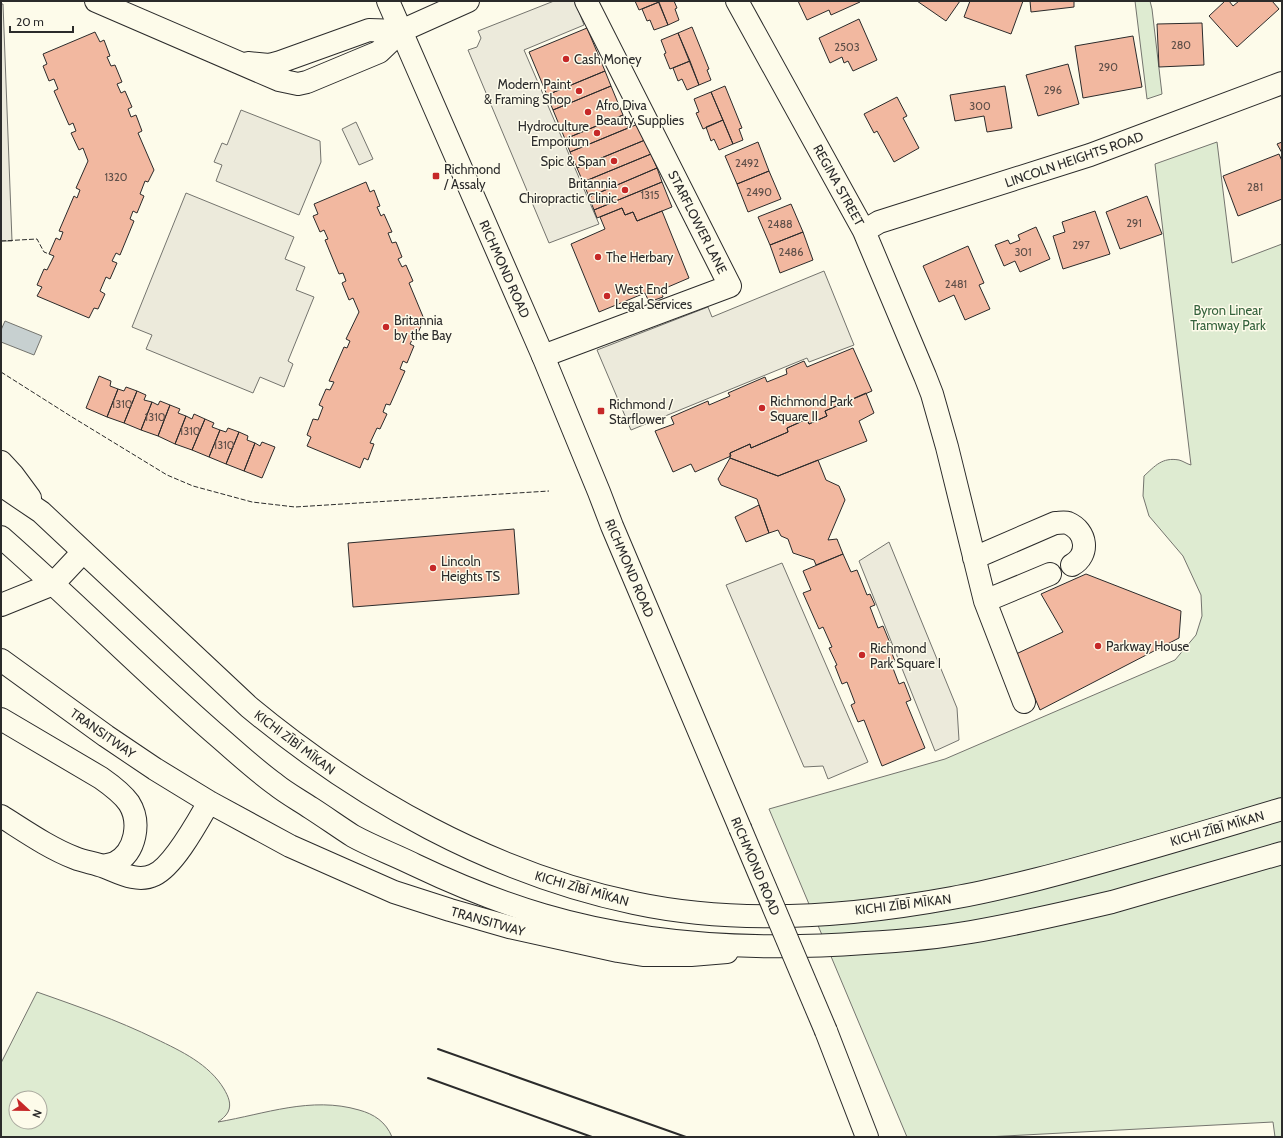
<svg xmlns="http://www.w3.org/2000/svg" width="1283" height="1138" font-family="Cabin,sans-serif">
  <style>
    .green { fill: #deebd1; stroke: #74746e; fill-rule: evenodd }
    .parking { fill: #eceadb; stroke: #74746e }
    .water { fill: #c7d0d0; stroke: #74746e }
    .building { fill: #f2b8a0; stroke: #2b2b2b }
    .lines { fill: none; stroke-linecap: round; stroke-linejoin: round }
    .minor-casing { stroke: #2b2b2b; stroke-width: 24 }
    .major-casing { stroke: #2b2b2b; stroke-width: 24 }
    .highway-casing { stroke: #2b2b2b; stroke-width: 24 }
    .minor { stroke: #fdfbea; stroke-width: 22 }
    .major { stroke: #fdfbea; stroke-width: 22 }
    .highway { stroke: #fdfbea; stroke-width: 22 }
    .major-bridge-casing { stroke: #2b2b2b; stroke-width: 24; stroke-linecap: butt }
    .major-bridge { stroke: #fdfbea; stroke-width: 22 }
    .fence { stroke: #2b2b2b; stroke-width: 1; stroke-dasharray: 5 2; stroke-linecap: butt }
    .wall { stroke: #2b2b2b; stroke-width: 2 }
    .poi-dot { fill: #c62828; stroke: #fdfbea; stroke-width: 1.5 }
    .labels { text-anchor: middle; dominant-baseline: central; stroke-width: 3; stroke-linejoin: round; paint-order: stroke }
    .number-label { font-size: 11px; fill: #5d4e48 }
    .poi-label { font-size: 13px; fill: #2b2b2b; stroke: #fdfbea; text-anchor: start }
    .street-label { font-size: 13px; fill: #2b2b2b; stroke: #fdfbea }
    .park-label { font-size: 13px; fill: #34623c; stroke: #fdfbea }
  </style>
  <rect width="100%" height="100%" fill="#fdfbea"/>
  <path class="green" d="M1135 1H1150L1152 9 1162 94 1147 99Z
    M1217 142 1232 263 1282 244V1137H1275L1273 1122 986 1137H907L769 809 945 759 1175 660 1196 635 1202 616 1201 595 1183 556 1149 516 1143 496 1144 476C1155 466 1162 457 1179 460 1183 461 1187 464 1191 465L1155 164Z
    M37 992C77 1006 117 1020 156 1039 181 1051 209 1064 224 1089 228 1096 232 1104 228 1112 226 1116 221 1120 218 1122 265 1114 311 1096 359 1110 374 1114 386 1122 392 1137H1V1063ZM16 1098H40V1122H16Z"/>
  <path class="parking" d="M554 1H575L584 25 524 50 599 224 549 243 468 50 477 47 481 38 478 31Z
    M1 4H3L12 241H1Z
    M241 110 320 141 321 162 299 215 216 181 222 165 214 162 222 143 227 145Z
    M356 122 373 159 359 165 342 129Z
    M186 193 294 237 285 259 305 267 296 290 314 297 288 361 293 364 284 387 260 377 253 393 146 349 152 335 132 327Z
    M824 271 854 345 809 362 807 358 631 430 597 350 708 307 712 317Z
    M889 542 957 708 959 740 935 751 859 561Z
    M782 563 868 762 828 779 823 766 804 767 726 585Z"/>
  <path class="water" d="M5 321 42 336 34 355 1 342V330Z"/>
  <path class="building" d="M635 1H658L659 2 639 10Z
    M658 1H674L677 8 675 9 679 20 668 25Z
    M798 1H860V2L831 15 829 10 807 20Z
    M917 1H960L946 21Z
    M970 1H1023L1011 34 964 17Z
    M1030 1H1074V7L1031 12Z
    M1225 1H1229L1233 6 1239 1H1272L1279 9 1237 47 1209 16Z
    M659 2 668 25 654 30 650 20 647 21 642 9Z
    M859 19 877 60 853 71 848 61 844 63 842 57 830 63 819 38Z
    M1202 23 1204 65 1159 67 1157 24Z
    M692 27 709 69 707 70 711 80 699 85 678 33Z
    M587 28 605 71 547 95 529 52Z
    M95 32 100 42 104 40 110 56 107 57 111 66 115 65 122 82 117 84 121 93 125 91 132 107 128 109 131 117 136 115 142 131 138 133 154 170 148 182 145 181 140 194 144 196 137 213 133 211 130 219 134 221 120 255 116 253 112 261 117 263 110 279 106 277 100 291 105 294 98 309 94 308 89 318 37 296 42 287 37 285 44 269 47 270 54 256 49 254 56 238 60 240 63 232 59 231 74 196 77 198 80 190 76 188 88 161 83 148 79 150 71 133 76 131 73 123 69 125 54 91 58 89 54 79 49 81 43 66 47 64 43 54Z
    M678 33 690 61 670 69 664 54 666 53 661 40Z
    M1133 36 1142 87 1083 98 1075 46Z
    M690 61 699 85 687 90 682 79 678 81 673 68Z
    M1068 64 1079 104 1038 116 1026 75Z
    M605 71 611 86 553 110 547 95Z
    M611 86 623 115 565 139 553 110Z
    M725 86 742 128 739 129 743 140 733 144 711 92Z
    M1005 86 1012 128 987 132 984 116 955 121 950 95Z
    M711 92 723 120 703 129 696 113 699 112 694 99Z
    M897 97 907 116 903 118 919 148 894 162 877 131 874 133 864 114Z
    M623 115 628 128 570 152 565 139Z
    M723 120 733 144 719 150 714 139 711 141 706 127Z
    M638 124 645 140 577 168 570 152Z
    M645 140 651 154 583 182 577 168Z
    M758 142 769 171 737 184 725 156Z
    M1282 142V153L1277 144Z
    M651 154 657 168 589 197 583 182Z
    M1279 154 1282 161V199L1238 216 1223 176Z
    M657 168 662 182 594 210 589 197Z
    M769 171 781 199 748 212 737 184Z
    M366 182 370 192 374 190 380 206 377 207 381 216 384 214 392 232 388 233 392 243 396 242 402 257 398 259 402 267 406 265 413 281 409 283 424 319 418 333 416 332 410 344 414 346 407 363 403 361 400 369 405 371 390 405 386 404 383 412 387 414 380 429 377 428 370 443 374 444 368 460 364 458 360 468 307 446 311 437 307 435 313 419 318 420 323 407 319 405 326 389 330 390 334 382 329 381 344 347 347 348 350 341 346 339 359 312 353 298 349 300 342 283 346 281 343 273 339 274 325 240 328 239 324 230 320 232 313 216 318 214 314 204Z
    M662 182 672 207 637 221 633 212 625 215 622 208 597 218 594 210Z
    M1147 196 1162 234 1120 249 1106 212Z
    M791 204 803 232 770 245 758 217Z
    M622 208 625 215 633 212 637 221 662 211 689 278 661 290 663 297 649 302 645 293 599 312 571 244 605 229 600 217Z
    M1095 211 1110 254 1063 269 1053 236 1065 232 1062 222Z
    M1036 227 1050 259 1020 272 1015 261 1004 266 995 245 1008 240 1010 244 1020 240 1018 235Z
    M803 232 813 260 780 273 770 245Z
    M968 246 984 283 979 285 990 309 965 320 954 295 939 302 923 266Z
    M853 348 872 391 825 411 827 416 809 424 807 419 787 428 788 432 751 448 750 444 730 453 731 456 695 472 691 464 673 472 655 431 674 424 671 417 708 401 709 405 730 396 728 393 765 377 767 382 787 374 786 369 804 361 807 367Z
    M99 376 111 381 110 386 118 389 107 417 86 408Z
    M126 387 137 391 124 423 107 417 118 389 124 391Z
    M137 391 146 395 144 400 152 402 141 430 124 423Z
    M866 393 874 413 859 421 867 441 778 476 730 458V453L750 444 751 448 788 432 787 428 807 419 809 424 827 416 825 411Z
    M160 401 170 405 158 436 141 430 152 402 158 405Z
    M170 405 180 409 178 413 186 416 175 444 158 436Z
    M194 414 205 419 192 450 175 444 186 416 192 419Z
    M205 419 214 423 212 427 220 430 209 457 192 450Z
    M228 428 239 432 226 464 209 457 220 430 226 432Z
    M239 432 248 436 247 440 255 443 244 471 226 464Z
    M262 442 275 447 262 478 244 471 255 443 260 446Z
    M730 458 778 476 818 460 826 480 839 486 845 500 828 540 837 539 843 554 816 565 814 560 793 553 788 539 781 536 778 530 769 533 757 499 721 485 718 479Z
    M759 505 769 533 746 542 735 517Z
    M514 529 519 594 353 607 348 543Z
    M843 554 851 572 857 570 867 595 870 594 875 605 870 607 878 628 883 626 890 643 888 644 895 661 891 663 899 684 904 682 911 700 906 702 925 748 882 766 864 720 858 722 851 705 855 703 847 682 842 684 835 666 837 665 829 648 832 647 823 627 819 629 803 593 811 590 803 571Z
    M1086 574 1181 611 1179 638 1040 710 1016 654 1063 632 1041 594Z"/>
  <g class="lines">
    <g class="minor-casing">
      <path id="minor" d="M96 1 279 80 298 84 307 82 379 52 401 31 468 1
        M737 1 864 231 925 376 932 394 947 447 985 601 1024 702
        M248 63 269 65 280 62 369 30 401 31
        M864 231 879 222 1090 155 1282 83
        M543 356 730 286 586 1
        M974 558 1055 523C1059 523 1065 522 1068 523 1087 531 1090 555 1072 565
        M985 601 1050 574
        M1 605 53 584 83 552
        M1 660 106 736 155 769 209 802 290 846 394 892 450 910 509 927 618 951 643 955H691L727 952
        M1 719 101 778C111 785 122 793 129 803 141 822 136 852 115 863 112 864 107 865 103 866
        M1 816C25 831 49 848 75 858 85 862 95 863 105 867 120 873 138 883 154 875 174 866 198 821 209 802"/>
    </g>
    <g class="major-casing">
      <path id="major" d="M388 1 543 356 599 492 612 526 740 828
        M826 1031 867 1137"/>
    </g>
    <g class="highway-casing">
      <path id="highway" d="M1 462 13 475 30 498
        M1 485 41 512 249 707C360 799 492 873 634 903 737 925 849 917 952 898 981 893 1010 886 1038 879 1120 858 1201 833 1282 809
        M1 537C73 600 141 669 213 732 233 749 253 768 275 784 286 793 299 800 311 808 325 817 339 827 353 836 373 847 395 855 415 865 457 885 499 902 543 915 648 946 757 951 865 943 901 941 936 938 971 932 1018 924 1065 913 1112 902L1282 853"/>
    </g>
    <use href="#minor" class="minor"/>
    <use href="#major" class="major"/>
    <use href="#highway" class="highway"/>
    <g class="major-bridge-casing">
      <path id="major-bridge" d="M740 828 826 1031"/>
    </g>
    <use href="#major-bridge" class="major-bridge"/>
    <path class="fence" d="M1 241 37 239 44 252 49 254
      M1 372 72 417 167 475 193 486 252 502 295 507 549 491"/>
    <path class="wall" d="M438 1049 686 1137
      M428 1078 592 1137"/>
  </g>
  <g class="poi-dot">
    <circle cx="566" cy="59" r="4"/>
    <circle cx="579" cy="91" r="4"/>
    <circle cx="588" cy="112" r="4"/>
    <circle cx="597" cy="133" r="4"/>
    <circle cx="614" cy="161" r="4"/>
    <rect x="432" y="172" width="8" height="8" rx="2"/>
    <circle cx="625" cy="190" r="4"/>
    <circle cx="598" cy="257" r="4"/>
    <circle cx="607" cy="296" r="4"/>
    <circle cx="386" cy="327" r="4"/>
    <circle cx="762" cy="408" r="4"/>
    <rect x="597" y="407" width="8" height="8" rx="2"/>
    <circle cx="433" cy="568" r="4"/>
    <circle cx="1098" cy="646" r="4"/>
    <circle cx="862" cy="655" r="4"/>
  </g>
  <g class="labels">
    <g class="number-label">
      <text x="1181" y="45">280</text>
      <text x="847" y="47">2503</text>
      <text x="1108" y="67">290</text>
      <text x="1053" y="90">296</text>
      <text x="980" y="106">300</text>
      <text x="747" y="163">2492</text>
      <text x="116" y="177">1320</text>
      <text x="1255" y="187">281</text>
      <text x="759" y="192">2490</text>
      <text x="650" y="195">1315</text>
      <text x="1134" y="223">291</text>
      <text x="780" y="224">2488</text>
      <text x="1081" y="245">297</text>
      <text x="791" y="252">2486</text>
      <text x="1023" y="252">301</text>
      <text x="956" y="284">2481</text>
      <text x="122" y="404">1310</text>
      <text x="155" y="417">1310</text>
      <text x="190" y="431">1310</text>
      <text x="224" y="445">1310</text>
    </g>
    <g class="poi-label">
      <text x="574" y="59">Cash Money</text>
      <text x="571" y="84" text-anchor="end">Modern Paint<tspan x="571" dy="15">&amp; Framing Shop</tspan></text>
      <text x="596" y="105">Afro Diva<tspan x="596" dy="15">Beauty Supplies</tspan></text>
      <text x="589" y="126" text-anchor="end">Hydroculture<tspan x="589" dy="15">Emporium</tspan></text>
      <text x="606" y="161" text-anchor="end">Spic &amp; Span</text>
      <text x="444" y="169">Richmond<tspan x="444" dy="15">/ Assaly</tspan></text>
      <text x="617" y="183" text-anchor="end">Britannia<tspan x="617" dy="15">Chiropractic Clinic</tspan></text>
      <text x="606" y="257">The Herbary</text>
      <text x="615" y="289">West End<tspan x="615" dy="15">Legal Services</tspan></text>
      <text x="394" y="320">Britannia<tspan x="394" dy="15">by the Bay</tspan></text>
      <text x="770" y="401">Richmond Park<tspan x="770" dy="15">Square II</tspan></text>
      <text x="609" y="404">Richmond /<tspan x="609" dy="15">Starflower</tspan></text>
      <text x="441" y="561">Lincoln<tspan x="441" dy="15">Heights TS</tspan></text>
      <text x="1106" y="646">Parkway House</text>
      <text x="870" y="648">Richmond<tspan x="870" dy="15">Park Square I</tspan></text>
    </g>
    <g class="street-label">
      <text transform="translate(1074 159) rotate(-19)">LINCOLN HEIGHTS ROAD</text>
      <text transform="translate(839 185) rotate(61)">REGINA STREET</text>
      <text transform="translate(698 222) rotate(63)">STARFLOWER LANE</text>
      <text transform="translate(505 269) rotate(66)">RICHMOND ROAD</text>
      <text transform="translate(630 568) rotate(67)">RICHMOND ROAD</text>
      <text transform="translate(103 733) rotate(35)">TRANSITWAY</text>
      <text transform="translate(295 742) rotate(37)">KICHI ZĪBĪ MĪKAN</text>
      <text transform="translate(1217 828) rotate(-16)">KICHI ZĪBĪ MĪKAN</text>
      <text transform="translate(756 866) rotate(67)">RICHMOND ROAD</text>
      <text transform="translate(582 888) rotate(16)">KICHI ZĪBĪ MĪKAN</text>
      <text transform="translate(903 904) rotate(-7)">KICHI ZĪBĪ MĪKAN</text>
      <text transform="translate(488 921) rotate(16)">TRANSITWAY</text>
    </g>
    <g class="park-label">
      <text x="1228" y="310">Byron Linear<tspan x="1228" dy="15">Tramway Park</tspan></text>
    </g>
  </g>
  <rect width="1283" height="1138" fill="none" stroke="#2b2b2b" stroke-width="4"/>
  <g transform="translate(28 1110) rotate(112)"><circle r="19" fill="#fdfbea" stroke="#a9a89e"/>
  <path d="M0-3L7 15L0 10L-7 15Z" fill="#c62828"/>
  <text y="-6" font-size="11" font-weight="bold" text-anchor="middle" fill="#2b2b2b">N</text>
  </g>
  <path d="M10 26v6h63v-6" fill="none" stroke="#2b2b2b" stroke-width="2"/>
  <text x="16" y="26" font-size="12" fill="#2b2b2b" stroke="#fdfbea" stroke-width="3" paint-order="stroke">20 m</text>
</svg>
